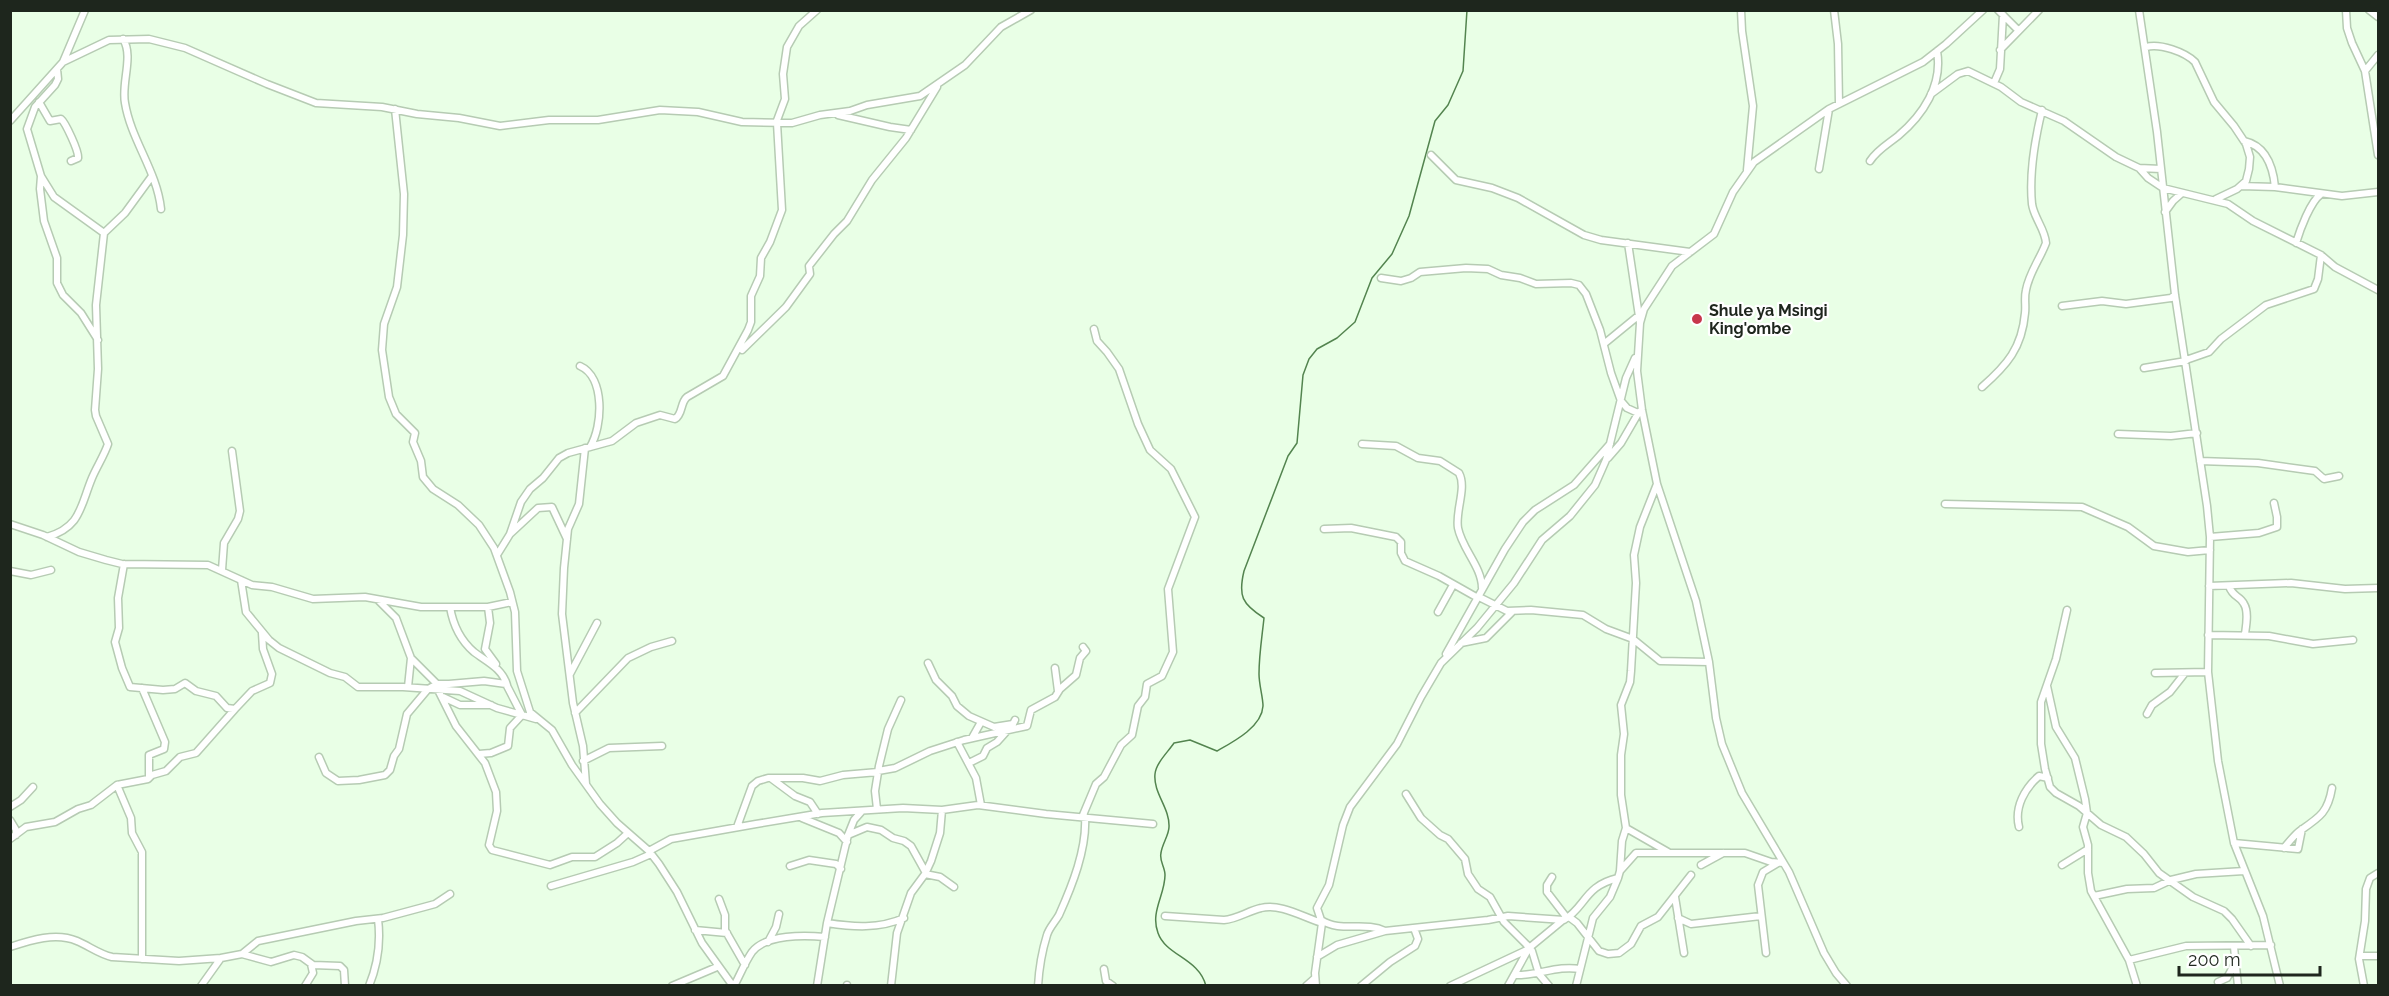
<svg xmlns="http://www.w3.org/2000/svg" width="2389" height="996" font-family="Raleway,sans-serif">
  <style>
    .lines { fill: none; stroke-linecap: round; stroke-linejoin: round }
    .stream { stroke: #53844f; stroke-width: 1.5 }
    .minor-casing { stroke: #b6cbb3; stroke-width: 9 }
    .minor { stroke: #fff; stroke-width: 6 }
    .poi-dot { fill: #c7374c; stroke: #fff; stroke-width: 2 }
    .labels { text-anchor: middle; dominant-baseline: central; stroke-width: 4.5; stroke-linejoin: round; paint-order: stroke }
    .poi-label { font-size: 16px; font-weight: bold; fill: #1e261d; stroke: #fff; text-anchor: start }
  </style>
  <rect width="100%" height="100%" fill="#e9ffe6"/>
  <g class="lines">
    <path class="stream" d="M1206 986C1199 958 1166 956 1158 933 1150 912 1165 895 1165 875 1165 867 1159 861 1161 853 1162 844 1169 835 1169 827 1170 808 1153 793 1155 774 1156 763 1168 752 1174 743L1190 740 1217 751C1233 742 1262 727 1263 706 1263 697 1259 685 1259 674 1259 655 1262 637 1264 618 1242 604 1238 596 1244 571L1288 456 1297 443 1303 375 1309 359 1317 349 1337 338 1355 322 1372 278 1392 254 1409 216 1435 121 1448 105 1463 71 1467 10"/>
    <g class="minor-casing">
      <path id="minor" d="M1741 10 1742 31 1753 106 1747 170
        M1834 10 1838 44 1839 104
        M1998 10 2018 30
        M2139 10 2157 132 2175 295 2207 506 2210 537 2208 672 2218 761 2234 843 2263 916 2280 986
        M2346 10 2347 28 2352 43 2365 71 2378 155
        M2369 10 2378 17
        M123 39C134 56 121 83 125 103 131 140 157 171 161 209
        M2146 47C2160 43 2185 52 2195 62L2214 102 2234 126 2246 144 2250 157 2249 169 2246 181 2237 189 2216 199
        M2000 50 2039 10
        M63 62 109 40 149 39 185 48 267 84 316 103 382 107 417 114 459 118 500 126 549 120H598L660 110 698 112 742 122 792 123 820 115 850 111 867 105 920 96 965 65 1001 27 1031 10
        M57 69 58 79 55 85 35 107 27 129 41 176 54 197 104 233
        M2365 71 2378 55
        M1994 83 2000 69 2003 15
        M1931 94 1958 74 1968 71 2001 87 2021 102 2064 121 2116 157 2139 168 2161 169
        M39 102 50 121 61 119C65 122 79 151 78 158L71 161
        M395 109 404 194 403 235 397 287 384 324 382 350 389 397 396 414 415 433 413 442 421 461 423 477 433 489 458 505 479 525 494 548 510 592 515 612 517 671 530 712 552 730 572 765 600 804 617 823 649 851 659 864 677 892 702 943 733 986
        M838 115 890 127 911 130
        M10 121 63 62 85 10
        M776 123 785 99 783 74 787 47 799 26 817 10
        M2244 141C2266 146 2273 166 2275 187
        M1431 155 1456 180 1492 188 1518 198 1584 235 1601 240 1690 252
        M1870 161C1877 150 1888 144 1898 136 1923 115 1943 85 1937 51
        M2139 168 2148 178 2163 188 2228 204 2253 221 2321 255 2335 267 2378 290
        M1819 169 1829 109
        M41 176 40 189 44 221 57 258V283L63 295 81 313 98 340
        M2241 186 2275 187 2342 196 2378 192
        M2165 212 2173 201 2182 193
        M1628 243 1640 323
        M2296 243C2300 230 2310 202 2321 194
        M1381 278 1401 281 1411 278 1420 272 1466 268 1488 269 1501 275 1520 278 1536 284 1571 283 1579 285 1586 294 1600 330 1611 373 1621 401 1627 408 1638 413
        M2062 306 2102 301 2126 304 2171 298 2175 295
        M1605 343 1638 316
        M742 350 786 307 810 274 809 266 834 234 847 221 872 180 906 138 937 87
        M2186 360 2209 352 2221 339 2266 305 2314 289 2318 279 2321 255
        M580 366C605 377 603 426 590 447
        M2144 368 2186 361
        M1982 387C2007 365 2022 348 2025 313 2026 305 2024 298 2026 290 2029 273 2040 259 2046 243 2045 229 2034 218 2032 204 2029 174 2035 139 2042 110
        M2118 434 2171 436 2197 433
        M1362 444 1396 446 1418 458 1440 461 1459 473C1467 488 1455 511 1458 528 1462 549 1482 567 1482 588
        M585 448 579 504 568 529 564 568 562 614 573 703 583 746 586 784
        M1608 458 1621 443 1639 412
        M2200 461 2258 463 2315 471 2324 479 2339 476
        M1945 504 2082 507 2128 527 2154 546 2188 552 2210 550
        M10 524 43 535 79 552 106 560 122 564 208 565 252 585 272 587 313 599 365 597 421 607H488L512 602
        M1324 529 1351 528 1396 537 1401 542V553L1405 561 1439 576 1478 598
        M510 534 521 502 530 489 543 478 559 458 568 453 612 441 636 423 660 415 675 419C683 414 680 403 687 397L723 376 748 330 751 322V296L760 276 761 258 770 242 782 210 777 123
        M47 537C81 527 80 507 92 478 97 466 104 456 108 444L96 416 95 410 98 369 96 305 104 233 125 213 152 176
        M2210 537 2259 533 2277 527V517L2274 503
        M497 555 510 534 538 508 552 507 567 539
        M124 564 118 598 119 628 115 642 122 668 130 687 163 690 175 689 185 683 196 691 216 696 227 708 235 709 252 691 270 683 272 674 263 649 262 633
        M222 570 224 543 238 519 240 511 232 451
        M10 571 31 575 51 570
        M241 580 246 612 269 640 279 648 330 673 345 677 358 687H403L460 691 497 708 522 715
        M2209 586 2291 583 2345 589 2378 588
        M2229 586C2233 598 2240 595 2244 604 2249 612 2246 626 2245 634
        M1479 597 1507 611 1531 610 1583 615 1606 629 1633 639 1660 661 1709 662
        M379 601 396 618 411 658 408 687
        M450 607C453 625 460 640 474 652 487 662 502 668 507 685
        M488 607 490 623 485 649 496 664
        M2067 610 2056 659 2041 702V744L2045 769 2050 787 2056 793 2079 806 2101 825 2126 837 2144 854 2159 873 2193 897 2224 911 2232 919 2251 946
        M1438 612 1453 585
        M2208 635 2269 636 2313 644 2353 640
        M1461 643 1486 638 1512 612
        M1446 654 1505 549 1523 522 1535 510 1574 485 1610 444
        M411 658 437 684
        M928 663 936 680 952 696 957 706 969 716 994 727 1013 724 1015 720
        M1055 668 1058 691
        M2155 673 2208 672
        M570 674 597 623
        M2047 686 2056 727 2075 758 2085 799 2087 813 2083 827 2088 845V873L2091 891 2129 960 2137 986
        M142 688 165 742 164 749 149 755V777
        M438 690 456 726 485 763 496 792 497 811 489 845 492 850 550 865 572 857H595L617 843 628 833
        M443 697 460 705H491
        M575 713 628 658 651 647 672 641
        M2147 714 2152 705 2170 692 2185 673
        M972 738 981 722
        M957 742 976 778 981 805
        M479 754 491 753 508 746 510 728 522 715
        M319 757 326 773 338 781 359 780 385 775 390 770 394 756 399 749 407 714 428 689 437 684H449L484 681 506 684 522 715 536 719
        M583 761 609 748 662 746
        M969 763 983 756 987 748 997 742 1006 732
        M878 771 895 768 930 751 964 740 1027 726 1031 710 1055 697 1060 689 1076 675 1080 658 1086 651 1083 647
        M772 779 795 796 810 802 818 814
        M1406 794 1421 818 1440 835 1448 839 1465 859 1468 874 1478 889 1490 897 1504 922 1526 944 1532 951 1539 974 1549 986
        M10 807 21 800 33 787
        M877 809 875 791 879 766 888 729 901 700
        M1083 815 1096 784 1104 777 1121 745 1132 735 1138 706 1145 697 1147 684 1162 676 1173 652 1168 589 1195 517 1171 469 1150 450 1138 424 1119 369 1107 352 1097 341 1094 329
        M802 818 839 833 847 842
        M10 820 16 830V835
        M737 827 752 786 758 781 768 778H803L820 781 843 775 878 772
        M2019 827C2014 807 2025 788 2039 776L2048 778
        M1626 828 1668 852
        M848 835 867 827 881 830 893 838 904 841 911 846 926 873
        M10 839 26 827 55 822 78 809 91 805 117 785
        M2234 843 2298 849 2302 829
        M2284 848C2289 842 2295 834 2301 830 2320 817 2328 812 2332 788
        M649 851 671 839 756 824 822 813 903 808 942 810 978 805 1046 814 1153 824
        M1701 865 1723 853
        M2062 865 2088 849
        M790 866 809 860 836 864 841 869
        M1620 871 1622 841 1626 828 1621 795V755L1624 734 1621 705 1630 682 1631 671 1636 583 1634 555 1640 527 1657 484
        M925 874 940 877 954 887
        M1552 877 1547 885V892L1567 918
        M551 886 633 862 651 854
        M2094 896 2127 889 2154 888 2171 880 2196 874 2244 871
        M1675 897 1684 953
        M719 899 725 915V930L745 965
        M1165 916 1224 920C1237 919 1248 911 1261 908 1280 903 1303 917 1322 923
        M1569 917 1577 923 1599 951 1608 954 1619 953 1631 944 1641 926 1658 917 1691 875
        M1678 918 1691 924 1761 916
        M1321 920C1341 933 1365 921 1385 931
        M827 923C853 927 879 929 904 918
        M695 930 727 933
        M768 942 776 927 779 914
        M10 947C31 940 56 932 77 941 89 946 99 954 112 957L179 961 221 958
        M2234 947 2238 986
        M1766 953 1758 885 1763 872 1778 863
        M242 954 271 962 294 955 302 957 313 965 340 966 344 970 345 986
        M2360 956H2378
        M1317 957 1337 945 1385 931 1488 920 1508 916 1564 920C1586 907 1584 886 1618 878L1620 871 1636 853H1745L1771 862 1783 863
        M142 959V852L132 833 131 818 117 785 148 779 152 775 166 771 180 757 196 753 235 709
        M2129 960 2186 946 2271 945
        M1104 969 1106 981 1113 986
        M1515 975C1538 976 1557 965 1580 969
        M2218 982 2227 978 2233 967
        M201 986 221 958 242 954 258 941 356 921 383 918 424 907 435 904 450 894
        M305 986 313 973 311 964
        M369 986C378 964 381 943 378 919
        M672 986 717 967
        M734 986C740 975 745 962 752 952 766 934 805 935 825 937
        M817 986 827 923 848 835 854 820 862 811
        M847 986V985
        M891 986 897 933 911 893 925 874 931 861 940 833 942 810
        M1038 986C1039 969 1042 951 1047 935 1049 928 1055 922 1059 915 1072 886 1087 849 1085 817
        M1306 986 1315 978
        M1316 986 1315 973 1322 923 1317 908 1329 885 1343 825 1350 807 1397 744 1421 697 1441 663 1477 628 1514 583 1542 540 1570 516 1595 485 1606 460 1626 378 1635 358
        M1361 986 1390 962 1415 946 1418 939 1414 928
        M1450 986 1529 949
        M1508 986 1529 948 1563 920
        M1576 986 1593 918 1610 897 1618 878
        M1847 986 1836 973 1824 953 1789 872 1742 793 1722 744 1716 718 1709 662 1696 601 1657 484 1642 410 1637 371 1640 323 1644 309 1672 266 1714 234 1733 192 1754 162 1829 109 1923 62 1946 44 1983 10
        M2364 986 2359 959 2365 921 2366 889 2370 878 2378 873"/>
    </g>
    <use href="#minor" class="minor"/>
  </g>
  <circle class="poi-dot" cx="1697" cy="319" r="6"/>
  <g class="labels">
    <g class="poi-label">
      <text x="1709" y="310">Shule ya Msingi<tspan x="1709" dy="18">King'ombe</tspan></text>
    </g>
  </g>
  <rect width="2389" height="996" fill="none" stroke="#1e261d" stroke-width="24"/>
  <path d="M2179 966v9h141v-9" fill="none" stroke="#1e261d" stroke-width="3"/>
  <text x="2188" y="966" font-size="18" fill="#1e261d" stroke="#ffffff" stroke-width="4.5" paint-order="stroke">200 m</text>
</svg>
